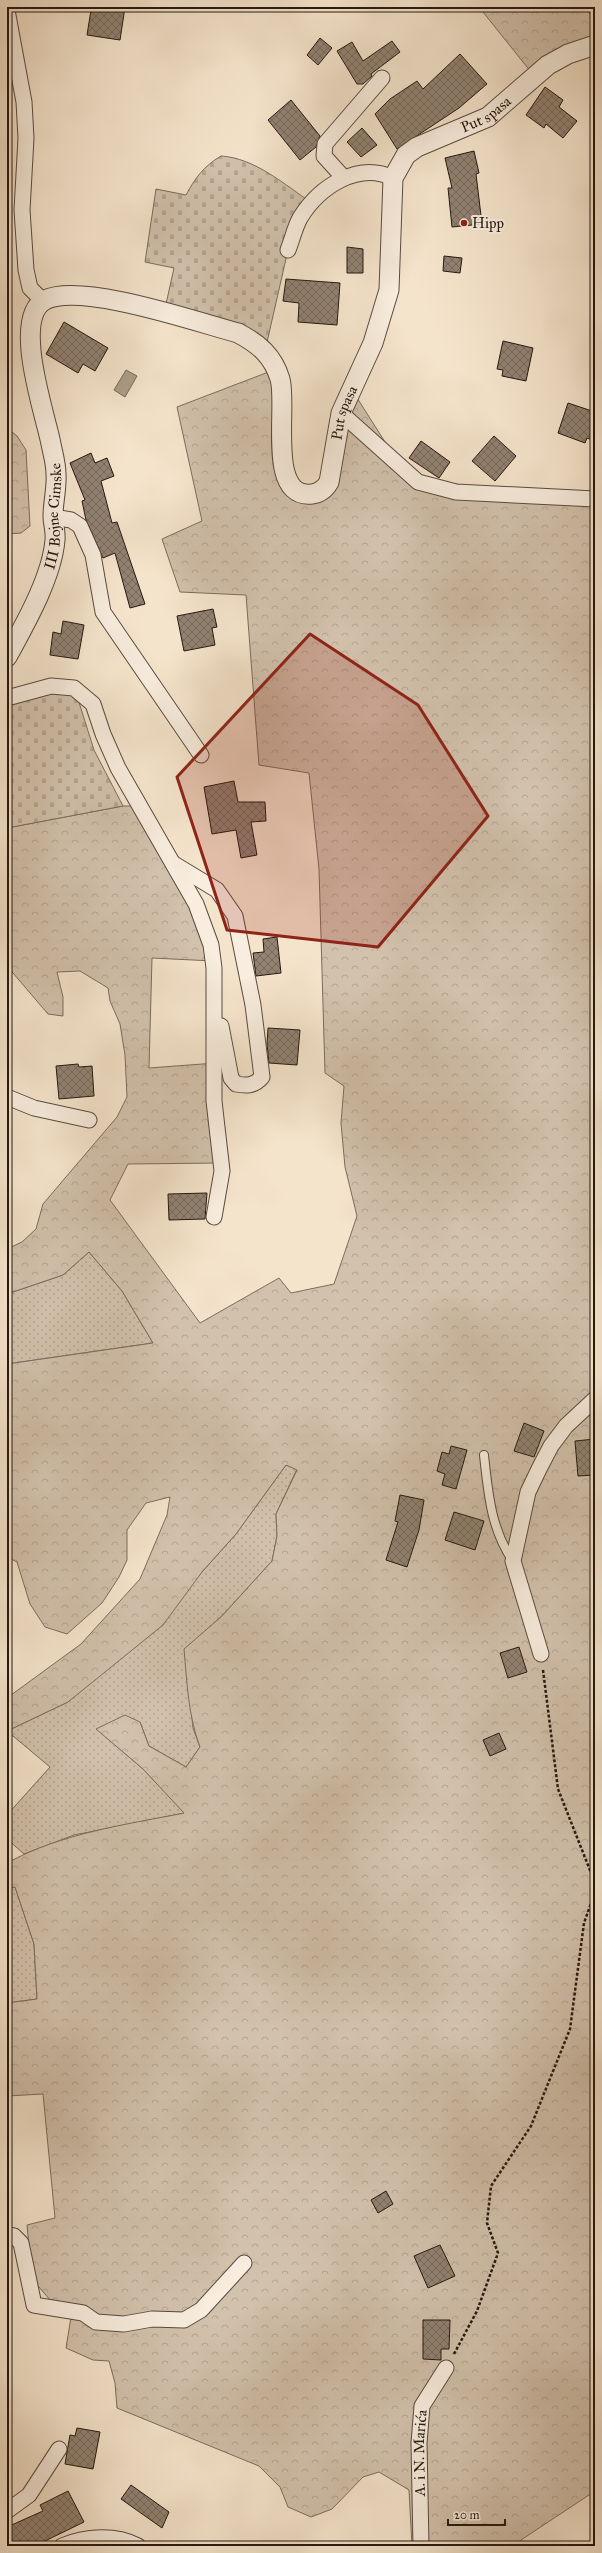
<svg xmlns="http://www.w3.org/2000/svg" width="602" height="2553" font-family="'IM FELL Great Primer',serif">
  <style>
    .grass { fill: url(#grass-dots); stroke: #7c6c5e }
    .forest { fill: url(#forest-crowns); stroke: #7c6c5e }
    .cemetery { fill: url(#cemetery-stones); stroke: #7c6c5e }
    .water { fill: #ae9f8c; stroke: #77695a }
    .building { fill: url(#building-cross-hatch); stroke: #251810 }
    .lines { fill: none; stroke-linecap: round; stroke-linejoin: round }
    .service-casing { stroke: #594b3f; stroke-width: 10 }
    .minor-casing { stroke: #594b3f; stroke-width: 17 }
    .tertiary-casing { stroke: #594b3f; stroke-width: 21 }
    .path { stroke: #251810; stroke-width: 2.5; stroke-dasharray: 3 2; stroke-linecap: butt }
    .service { stroke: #f8edde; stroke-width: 8 }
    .minor { stroke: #f8edde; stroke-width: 15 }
    .tertiary { stroke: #f8edde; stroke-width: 19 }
    .marked { fill: #8f2418; fill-opacity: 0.2; stroke: #8f2418; stroke-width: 3; stroke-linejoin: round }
    .poi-dot { fill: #8f2418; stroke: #f8edde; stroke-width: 1.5 }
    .labels { text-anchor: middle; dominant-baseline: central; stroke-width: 4; stroke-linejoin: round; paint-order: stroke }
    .street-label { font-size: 15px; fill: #251810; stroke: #f8edde }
    .poi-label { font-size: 15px; fill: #251810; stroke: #f8edde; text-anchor: start }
  </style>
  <defs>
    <pattern id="grass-dots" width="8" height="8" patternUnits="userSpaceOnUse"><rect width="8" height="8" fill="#d2c1ac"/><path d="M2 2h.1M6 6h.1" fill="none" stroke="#b4a593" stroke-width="1.8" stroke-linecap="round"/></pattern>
    <pattern id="forest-crowns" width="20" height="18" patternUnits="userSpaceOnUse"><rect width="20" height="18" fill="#d2c1ac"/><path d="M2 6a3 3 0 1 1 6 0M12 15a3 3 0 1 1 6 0" fill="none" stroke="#b4a593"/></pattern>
    <pattern id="cemetery-stones" width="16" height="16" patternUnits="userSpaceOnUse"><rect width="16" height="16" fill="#d2c1ac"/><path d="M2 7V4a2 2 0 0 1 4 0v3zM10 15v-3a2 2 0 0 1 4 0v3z" fill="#b4a593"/></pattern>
    <pattern id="building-cross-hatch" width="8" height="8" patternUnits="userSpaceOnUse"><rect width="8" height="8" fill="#918272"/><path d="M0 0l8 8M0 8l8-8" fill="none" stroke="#76695c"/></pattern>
  </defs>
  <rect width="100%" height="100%" fill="#f5e4cc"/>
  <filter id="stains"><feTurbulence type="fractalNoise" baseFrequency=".005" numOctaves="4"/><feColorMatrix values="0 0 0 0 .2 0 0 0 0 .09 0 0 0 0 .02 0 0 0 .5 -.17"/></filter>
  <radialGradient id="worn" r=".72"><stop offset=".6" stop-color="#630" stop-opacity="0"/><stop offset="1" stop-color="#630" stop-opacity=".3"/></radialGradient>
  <path class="grass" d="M89 1252 122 1291 153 1343 7 1364V1294L63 1275Z
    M286 1465 297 1469 276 1514 277 1536 272 1561 222 1616 185 1649 193 1728 200 1747 186 1767 149 1746 140 1722 114 1744 143 1769 185 1813 74 1835 24 1854 7 1839V1815L50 1767 7 1731 68 1702 202 1572 236 1534Z
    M15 1887 34 1944 37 1999 7 2003V1889Z"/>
  <path class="forest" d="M479 7H586L595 23V45L531 72Z
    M279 368 285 443 300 489H315L327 479 352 390 399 464 419 482 595 499V2491L521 2540 519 2546H412L409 2490 379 2472 363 2477 332 2509 311 2517 288 2507 280 2487 259 2466 117 2408 115 2383 109 2361 93 2360 66 2348 73 2305 51 2301 32 2279 27 2225 55 2218 43 2094 7 2096V2003L37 1999 34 1944 15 1887 7 1889V1863C62 1833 124 1825 184 1813L143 1769 96 1729 125 1715 140 1722 149 1746 186 1767 200 1747C188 1715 187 1682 184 1649L222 1616 272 1561 277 1536 276 1514 297 1470 286 1465 236 1534 202 1572 163 1625 68 1702 7 1731V1698L81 1644 140 1579 167 1515 170 1497 146 1503 127 1530V1560L119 1577 102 1603 67 1634 45 1627 30 1604 17 1562 7 1557V1364L153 1343 122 1291 89 1252 63 1275 7 1294V1249L22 1242 36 1229 43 1204 117 1117 127 1097 125 1055 120 1024 110 1001 108 988 80 971 57 972 63 997V1016L48 1014 7 966V828L123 806H136L198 907 213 961 152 958 149 1068 216 1063 220 1163 128 1164 110 1200 200 1323 279 1278 291 1293 334 1284 357 1216 345 1167 341 1123 344 1086 325 1073 319 869 309 773 259 765 246 595 180 592 162 539 202 521 177 407Z
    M7 428 17 436 26 450 30 526 21 533 7 534Z"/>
  <path class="cemetery" d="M221 156C255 158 285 185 312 203L288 250 265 351 164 313 174 268 145 262 156 189 186 195C195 178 204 166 221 156Z
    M66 688 77 696 94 750 123 806 7 828V703Z"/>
  <path class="water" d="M126 370 137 376 125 397 114 390Z"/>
  <path class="building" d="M98 7H125L120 40 87 35 91 10 98 11Z
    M320 38 332 48 318 65 307 55Z
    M392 41 400 52 371 74 372 76 363 84H357L337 51 352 42 363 61Z
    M460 54 487 84 459 108 397 149 375 114 390 99 417 81 423 89Z
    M545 87 563 100 559 107 577 121 563 138 546 124 544 128 526 115Z
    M291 100 320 136 316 147 300 160 268 120Z
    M362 128 377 145 361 157 347 142Z
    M474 151 479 173 476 174 482 224 452 227 448 188H452L445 158Z
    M347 247 363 249V273H347Z
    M444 256 462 258 460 273 443 271Z
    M286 279 340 283 337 325 298 322 299 303 283 301Z
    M64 322 108 348 95 371 83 364 78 373 46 354Z
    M503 341 533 348 526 381 502 376 503 370 497 369Z
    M568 403 595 412V441L587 438 585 443 558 433Z
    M494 436 516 456 495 481 472 461Z
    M421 441 450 462 439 478 409 458Z
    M91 453 95 463 107 458 114 476 101 481 112 523 117 522 145 604 130 608 115 553 103 558 86 520 82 501 85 500 70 463Z
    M213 609 217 627 212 628 215 645 184 651 177 616Z
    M63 621 84 625 78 659 50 655 53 632 61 634Z
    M234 781 238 802H265L266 821 251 822 257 855 241 858 236 830 212 834 204 787Z
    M277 937 281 973 256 976 253 953 264 952 263 939Z
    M268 1028 300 1030 297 1065 269 1063 267 1044Z
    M78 1064 79 1067 92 1066 94 1096 59 1099 56 1066Z
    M207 1193 205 1219 169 1220 168 1194Z
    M524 1423 544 1431 534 1457 514 1451Z
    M595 1439V1475L578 1476 575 1441Z
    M451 1446 467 1450 456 1489 442 1485 445 1474 437 1471 442 1452 449 1454Z
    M400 1495 424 1500 419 1530 407 1567 386 1560 398 1522 395 1521Z
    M454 1512 484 1521 475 1550 445 1540Z
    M519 1647 527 1672 508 1678 500 1653Z
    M499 1733 506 1749 490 1756 483 1740Z
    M386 2191 393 2204 378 2213 371 2200Z
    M440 2245 455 2276 428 2288 414 2256Z
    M423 2320H450L449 2349H441V2360L423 2359Z
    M77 2428 100 2432 93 2469 65 2464 70 2435 75 2436Z
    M131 2485 169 2512 162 2528 121 2499Z
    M68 2491 84 2522 45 2541 47 2546H7V2527L43 2511 40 2505Z"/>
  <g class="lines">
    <g class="service-casing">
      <path id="service" d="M7 630 18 636
        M484 1455C488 1492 491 1530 513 1561"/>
    </g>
    <g class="minor-casing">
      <g id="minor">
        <path d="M7 10 24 102 26 138 22 210 26 270 30 288 43 301"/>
        <path d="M343 177 324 156 325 144 382 78"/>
        <path d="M288 250C292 240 295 227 300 218 319 187 358 161 393 178"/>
        <path d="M341 413 418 482 456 492 595 499"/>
        <path d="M53 517 71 520 80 526 93 555 103 612 201 755"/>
        <path d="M7 698 51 686 74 688 93 704 103 734 118 768 196 904 211 945 214 968V1101L222 1171 214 1217"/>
        <path d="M174 864 217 890 235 916 253 1005 262 1077C254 1086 247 1086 236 1084L231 1078 221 1026"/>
        <path d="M7 1097 34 1108 89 1120"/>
        <path d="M541 1654 513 1561 528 1492 539 1469 551 1446 566 1426 595 1399"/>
        <path d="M7 2235 14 2236 21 2243 34 2305 83 2313 96 2322 124 2324 152 2319 184 2320 201 2310 244 2263"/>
        <path d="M7 2511 29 2495 59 2449"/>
        <path d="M62 2546C85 2536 116 2534 138 2546"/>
        <path id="s1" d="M421 2546 419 2443 422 2406 446 2368"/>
      </g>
    </g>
    <g class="tertiary-casing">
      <g id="tertiary">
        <path id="s2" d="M7 657C25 624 52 577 55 540 56 532 53 524 53 516 53 502 57 488 56 474 56 464 53 454 51 444 46 416 11 318 45 300 81 282 197 322 238 333 259 344 273 356 280 379 288 406 266 499 312 494 320 493 325 489 329 482L341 413 373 343 389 290 393 178 406 155 417 147 488 117 548 65 568 54 595 45"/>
      </g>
    </g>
    <path class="path" d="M543 1670 558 1789 595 1883
      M454 2354 477 2311 498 2253 487 2223 491 2186 531 2126 570 2029 584 1923 595 1892"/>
    <use href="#service" class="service"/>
    <use href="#minor" class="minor"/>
    <use href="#tertiary" class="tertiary"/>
  </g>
  <path class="marked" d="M310 634 418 705 488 816 378 947 227 930 177 777Z"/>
  <circle class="poi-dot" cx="464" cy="223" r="4"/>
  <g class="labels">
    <g class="street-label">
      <text stroke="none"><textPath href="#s2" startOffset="1222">Put spasa</textPath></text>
      <text stroke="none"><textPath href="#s2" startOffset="862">Put spasa</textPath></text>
      <text stroke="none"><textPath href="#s2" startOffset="151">III Bojne Cimske</textPath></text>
      <text stroke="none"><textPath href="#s1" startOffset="93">A. i N. Marića</textPath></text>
    </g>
    <g class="poi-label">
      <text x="472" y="223">Hipp</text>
    </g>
  </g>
  <rect width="602" height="2553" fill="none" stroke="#f5e4cc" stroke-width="24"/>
  <rect x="8" y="8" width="586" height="2537" fill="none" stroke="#251810" stroke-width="2"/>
  <rect x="12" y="12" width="578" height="2529" fill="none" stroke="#251810"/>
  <path d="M448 2519v6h57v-6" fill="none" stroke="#251810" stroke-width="2"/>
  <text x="454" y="2519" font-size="12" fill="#251810" stroke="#f8edde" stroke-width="3" paint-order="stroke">20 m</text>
  <rect width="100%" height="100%" filter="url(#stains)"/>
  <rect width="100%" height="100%" fill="url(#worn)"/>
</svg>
